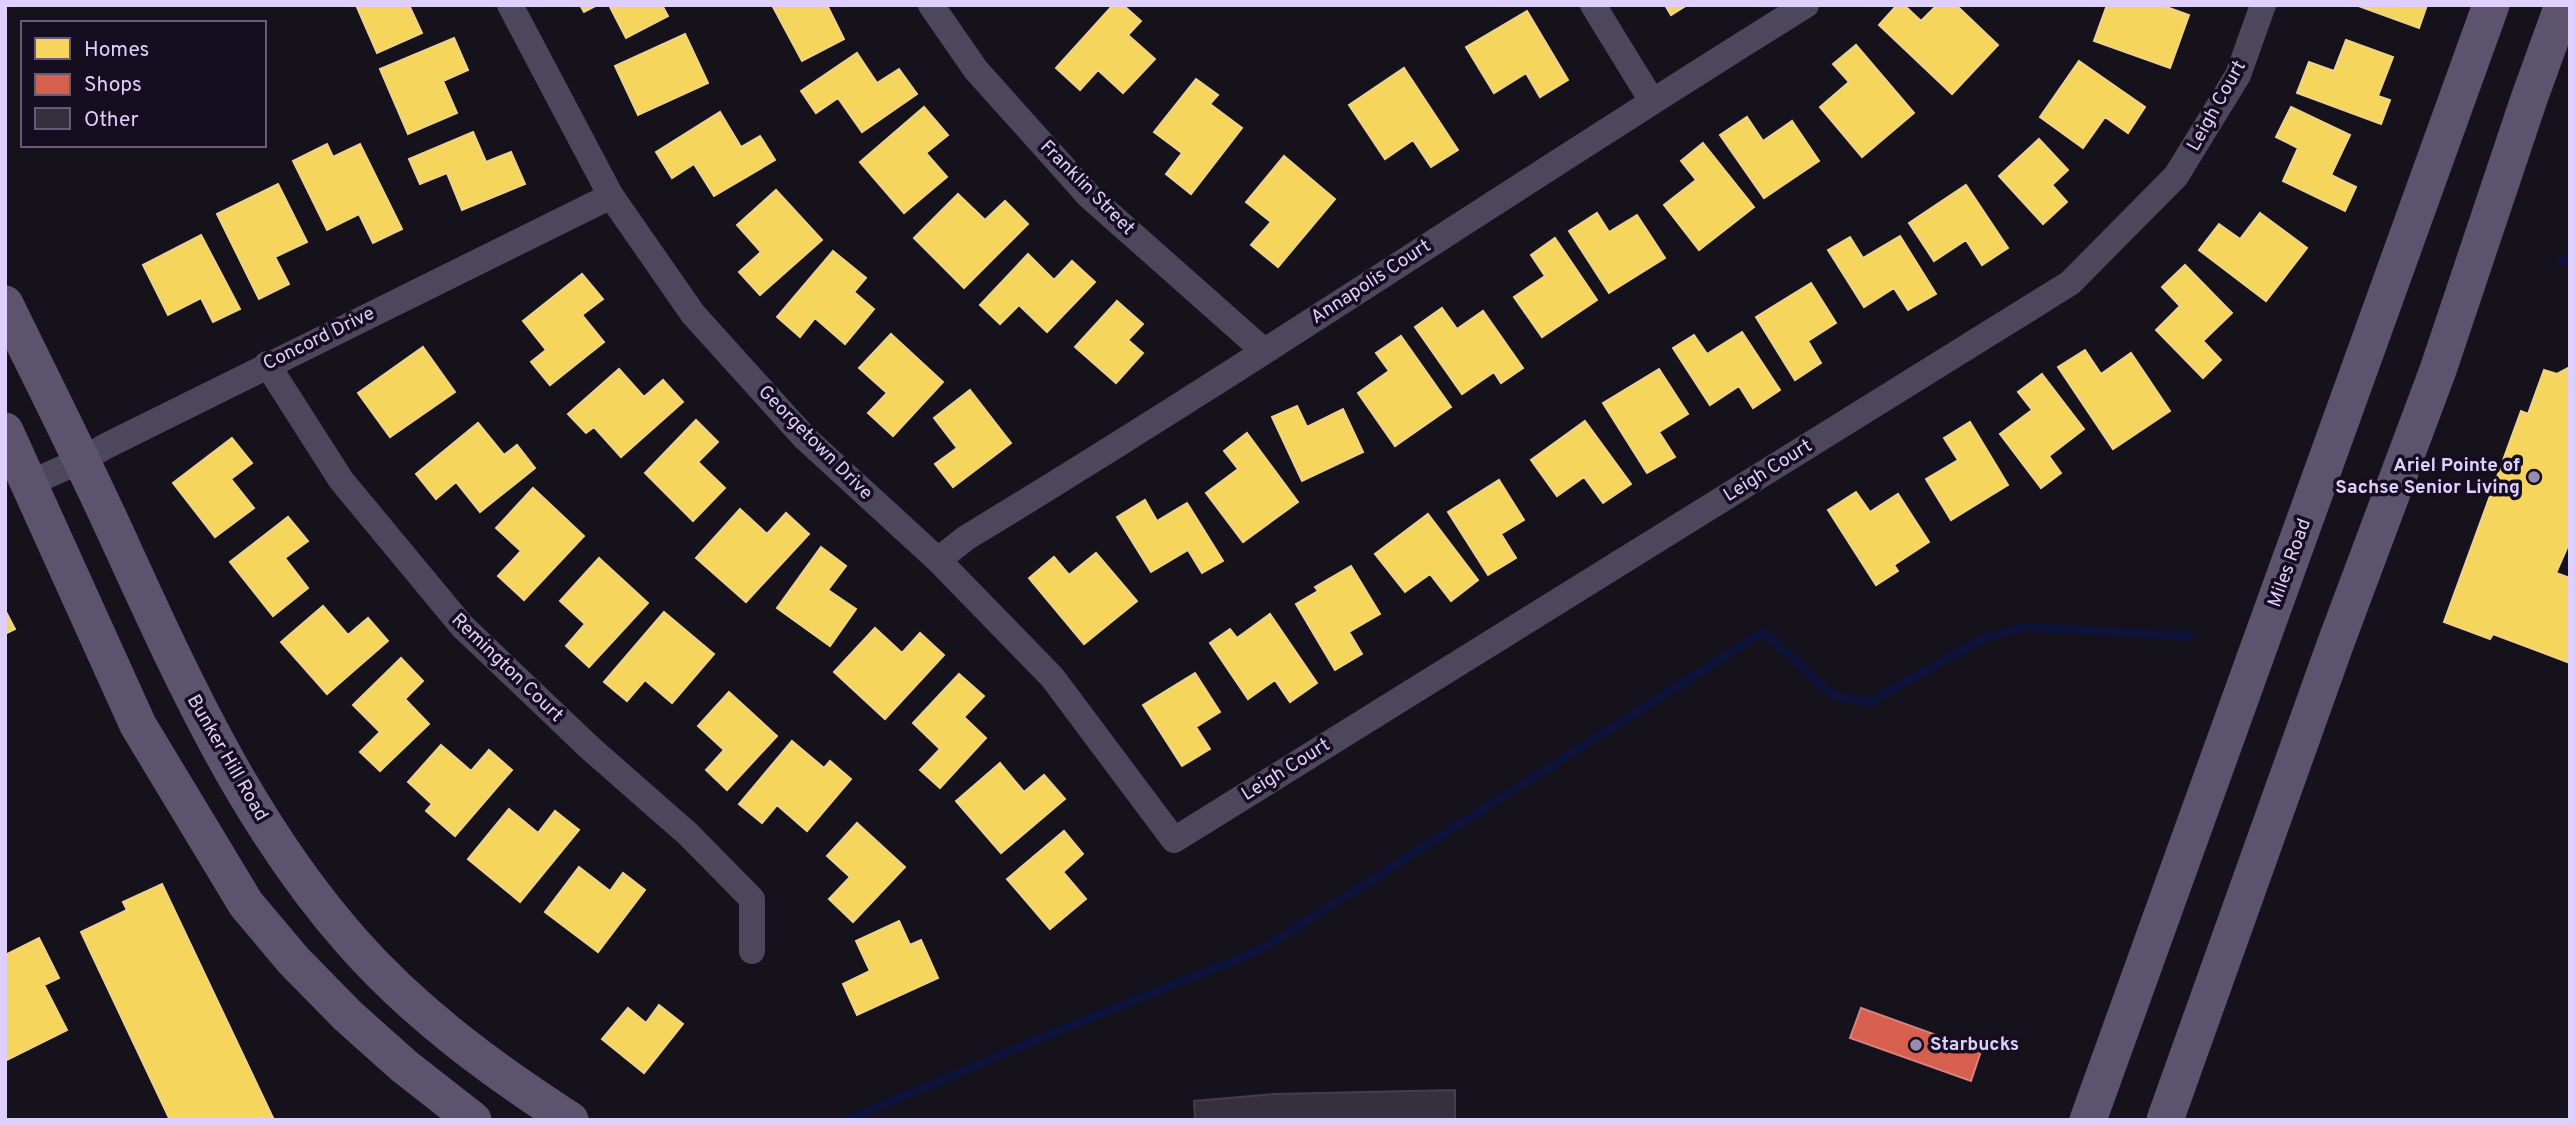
<svg xmlns="http://www.w3.org/2000/svg" width="2575" height="1125" font-family="Overpass,sans-serif">
  <style>
    .homes { fill: #f6d55c; stroke: #efd38c; stroke-width: 2 }
    .shops { fill: #d6604d; stroke: #d98182; stroke-width: 2 }
    .lines { fill: none; stroke-linecap: round; stroke-linejoin: round }
    .stream { stroke: #0d1338; stroke-width: 9 }
    .building { fill: #36303e; stroke: #443c4f; stroke-width: 2 }
    .minor { stroke: #4c475d; stroke-width: 26 }
    .secondary { stroke: #5c546f; stroke-width: 37 }
    .poi-dot { fill: #998dae; stroke: #150e20; stroke-width: 2.5 }
    .labels { text-anchor: middle; dominant-baseline: central; stroke-width: 7; stroke-linejoin: round; paint-order: stroke }
    .street-label { font-size: 19px; fill: #dfcffd; stroke: #150e20 }
    .poi-label { font-size: 19px; font-weight: bold; fill: #dfcffd; stroke: #150e20; text-anchor: end }
  </style>
  <rect width="100%" height="100%" fill="#16121c"/>
  <path class="homes" d="M356 5H409L422 33 377 53Z
    M580 5H597L584 12Z
    M609 5H662L668 16 626 38Z
    M772 5H827L844 39 802 61Z
    M1113 5H1123L1141 21 1128 35 1155 59 1123 93 1098 70 1080 90 1056 68Z
    M1665 5H1687L1671 15Z
    M1897 5H1904L1921 21 1937 5H1956L1998 45 1952 94 1879 25Z
    M2107 5H2161L2189 15 2170 68 2094 41Z
    M2356 5H2427L2419 28Z
    M1527 11 1568 80 1540 97 1526 73 1494 93 1466 47Z
    M685 34 708 83 638 115 615 66Z
    M454 38 468 70 443 81 457 113 408 134 380 69Z
    M2346 40 2393 57 2378 96 2390 100 2381 124 2297 93 2309 62 2334 71Z
    M1856 45 1914 113 1862 157 1820 107 1849 82 1833 64Z
    M857 53 877 83 899 69 917 94 862 132 838 98 816 113 801 91Z
    M2079 61 2145 107 2128 133 2105 117 2083 148 2040 117Z
    M1404 68 1458 150 1431 167 1413 140 1385 159 1349 105Z
    M1196 79 1218 95 1210 104 1242 128 1191 194 1166 174 1182 153 1154 132Z
    M924 107 948 135 926 153 947 177 904 213 860 162Z
    M2291 107 2350 135 2331 175 2356 187 2345 211 2283 181 2298 148 2276 137Z
    M720 112 741 147 760 136 775 160 714 196 694 164 672 178 656 152Z
    M1747 117 1763 141 1792 121 1819 161 1764 198 1720 135Z
    M473 132 486 162 511 152 525 184 462 210 447 173 420 184 409 159Z
    M2039 139 2068 170 2052 185 2067 202 2043 224 1999 176Z
    M1703 143 1754 207 1699 250 1664 205 1696 180 1681 161Z
    M327 144 333 157 360 144 402 229 373 243 359 214 327 230 293 161Z
    M1284 156 1335 199 1278 267 1251 245 1271 222 1246 202Z
    M278 184 307 242 275 257 289 284 259 299 217 214Z
    M1966 185 2008 248 1982 265 1966 240 1934 261 1909 223Z
    M776 190 822 240 760 295 739 272 761 252 737 225Z
    M958 194 985 220 1005 201 1028 224 964 288 914 238Z
    M1597 213 1609 232 1637 215 1665 258 1609 293 1569 231Z
    M2260 213 2307 248 2266 301 2199 250 2219 224 2240 239Z
    M201 235 240 309 213 322 201 298 168 315 143 265Z
    M1900 236 1936 294 1908 310 1894 288 1864 307 1828 250 1850 237 1863 258Z
    M1555 238 1597 300 1542 337 1514 297 1545 276 1531 255Z
    M833 251 866 278 854 292 874 309 845 344 815 318 800 337 777 317Z
    M1028 254 1054 280 1072 261 1095 282 1047 332 1019 305 1000 324 980 305Z
    M2185 265 2232 313 2203 341 2221 360 2203 378 2156 330 2180 306 2162 287Z
    M582 274 603 299 582 315 604 342 550 385 531 362 546 350 523 321Z
    M1811 283 1836 323 1808 341 1821 363 1795 380 1756 317Z
    M1117 301 1143 324 1128 340 1143 353 1116 383 1075 347Z
    M1442 308 1457 329 1483 311 1523 368 1501 383 1494 372 1462 394 1415 327Z
    M1742 332 1780 390 1753 408 1739 386 1710 405 1673 348 1694 335 1707 354Z
    M891 334 943 382 893 436 868 413 887 393 859 368Z
    M1401 336 1451 407 1395 446 1358 393 1389 371 1376 353Z
    M423 347 455 392 390 437 358 393Z
    M2085 350 2101 374 2131 353 2170 411 2113 449 2058 367Z
    M2570 367V541L2556 573 2570 578V663L2493 634 2490 639 2444 622 2521 411 2528 414 2544 370 2557 374Z
    M619 369 644 397 663 380 683 402 621 457 594 427 586 433 568 414Z
    M1659 369 1688 414 1659 432 1675 457 1647 473 1603 403Z
    M2042 374 2084 429 2049 456 2061 473 2041 488 2000 434 2032 410 2018 392Z
    M970 390 1011 443 953 487 935 464 957 448 934 418Z
    M1297 406 1307 427 1343 409 1363 452 1302 481 1272 417Z
    M696 420 718 442 698 462 725 488 693 521 645 473Z
    M1585 421 1631 484 1603 503 1584 477 1557 496 1531 460Z
    M1970 422 2008 485 1951 520 1926 479 1958 460 1944 438Z
    M478 423 504 455 517 445 535 468 480 512 456 482 436 499 416 474Z
    M1247 433 1298 502 1243 542 1206 493 1238 469 1224 451Z
    M232 438 252 463 231 479 254 508 215 537 173 483Z
    M1499 480 1524 520 1501 534 1516 558 1488 575 1448 512Z
    M533 488 584 536 524 600 498 576 521 551 496 528Z
    M1856 492 1870 512 1898 494 1929 542 1894 565 1898 571 1876 585 1828 510Z
    M1145 500 1157 521 1187 503 1223 561 1202 573 1188 550 1151 572 1117 517Z
    M740 509 767 534 786 513 809 534 746 602 696 558Z
    M1428 514 1478 580 1451 601 1430 574 1405 592 1375 554Z
    M288 517 308 541 285 558 308 588 273 616 230 562Z
    M821 547 846 566 828 590 856 609 830 646 777 608Z
    M1096 553 1137 601 1084 644 1029 578 1054 557 1069 575Z
    M599 558 648 603 589 667 566 646 585 624 560 601Z
    M1351 566 1380 614 1349 632 1362 654 1335 670 1296 604 1318 591 1315 587Z
    M323 606 348 635 368 618 388 641 327 694 281 642Z
    M5 610 15 629 5 634Z
    M664 612 714 654 672 703 645 680 627 701 604 682Z
    M1270 614 1317 683 1290 702 1275 680 1248 699 1210 643 1230 629 1237 638Z
    M875 628 902 653 920 633 944 655 885 719 834 672Z
    M401 658 423 681 405 699 429 724 380 771 360 752 380 732 353 705Z
    M1195 673 1220 712 1196 727 1210 749 1182 766 1143 705Z
    M959 674 984 696 964 717 986 738 940 788 920 770 940 749 913 723Z
    M729 692 777 736 727 790 706 770 724 750 698 726Z
    M792 741 824 768 830 761 851 779 807 831 777 805 762 823 739 804Z
    M441 745 471 771 489 750 512 770 455 836 426 811 432 804 408 782Z
    M1000 763 1024 792 1044 775 1065 799 1001 853 956 801Z
    M509 809 538 833 555 811 579 830 520 902 468 859Z
    M857 823 905 867 853 922 829 899 850 877 827 856Z
    M1064 831 1083 854 1063 872 1086 899 1050 929 1007 879Z
    M579 867 610 891 623 873 645 890 598 952 545 912Z
    M162 884 274 1120H170L81 932 127 910 123 902Z
    M899 921 910 945 921 940 938 978 857 1015 843 984 870 971 856 941Z
    M39 938 59 978 44 985 67 1030 5 1061V955Z
    M659 1005 683 1024 644 1073 602 1039 628 1008 646 1023Z"/>
  <path class="shops" d="M1861 1008 1981 1051 1971 1081 1850 1038Z"/>
  <g class="lines">
    <path class="stream" d="M2561 261 2570 257
      M848 1120 1036 1040 1262 949 1763 632 1834 696 1870 702 1982 639 2024 627 2190 636"/>
  </g>
  <path class="building" d="M1455 1090V1120H1187L1195 1119 1194 1101 1275 1094Z"/>
  <g class="lines">
    <path class="minor" d="M510 5 611 196 693 314 805 438 938 560 1052 677 1174 840 2070 283 2176 176 2238 75 2263 5
      M931 5 976 70 1089 196 1264 351
      M1593 5 1652 101
      M267 364 341 480 462 626 590 748 688 834 752 899V951
      M28 484 82 460 106 446 611 196
      M938 560 966 538C1250 366 1524 180 1806 5"/>
    <path class="secondary" d="M5 304C43 382 82 459 118 538 183 680 248 825 353 943 415 1013 492 1070 570 1120
      M5 431 138 725 246 904 294 961 348 1016 404 1066 473 1120
      M2088 1120 2491 5
      M2165 1120 2335 645 2438 370 2529 99 2563 5"/>
  </g>
  <g class="poi-dot">
    <circle cx="2534" cy="477" r="7"/>
    <circle cx="1916" cy="1045" r="7"/>
  </g>
  <g class="labels">
    <g class="street-label">
      <text transform="translate(2217 106) rotate(-61)">Leigh Court</text>
      <text transform="translate(1087 188) rotate(45)">Franklin Street</text>
      <text transform="translate(1371 282) rotate(-33)">Annapolis Court</text>
      <text transform="translate(319 339) rotate(-26)">Concord Drive</text>
      <text transform="translate(815 443) rotate(45)">Georgetown Drive</text>
      <text transform="translate(1768 471) rotate(-32)">Leigh Court</text>
      <text transform="translate(2290 563) rotate(-70)">Miles Road</text>
      <text transform="translate(507 668) rotate(44)">Remington Court</text>
      <text transform="translate(227 758) rotate(60)">Bunker Hill Road</text>
      <text transform="translate(1286 770) rotate(-32)">Leigh Court</text>
    </g>
    <g class="poi-label">
      <text x="2520" y="466">Ariel Pointe of<tspan x="2520" dy="22">Sachse Senior Living</tspan></text>
      <text x="1930" y="1045" text-anchor="start">Starbucks</text>
    </g>
  </g>
  <rect width="2575" height="1125" fill="none" stroke="#dfcffd" stroke-width="14"/>
  <rect x="21" y="21" width="245" height="126" fill="#150e20" stroke="#665b78" stroke-width="2"/>
  <rect x="35" y="38" width="35" height="21" fill="#f6d55c" stroke="#665b78" stroke-width="2"/>
  <text x="84" y="56" font-size="21" fill="#dfcffd">Homes</text>
  <rect x="35" y="74" width="35" height="21" fill="#d6604d" stroke="#665b78" stroke-width="2"/>
  <text x="84" y="91" font-size="21" fill="#dfcffd">Shops</text>
  <rect x="35" y="108" width="35" height="21" fill="#36303e" stroke="#665b78" stroke-width="2"/>
  <text x="84" y="126" font-size="21" fill="#dfcffd">Other</text>
</svg>
